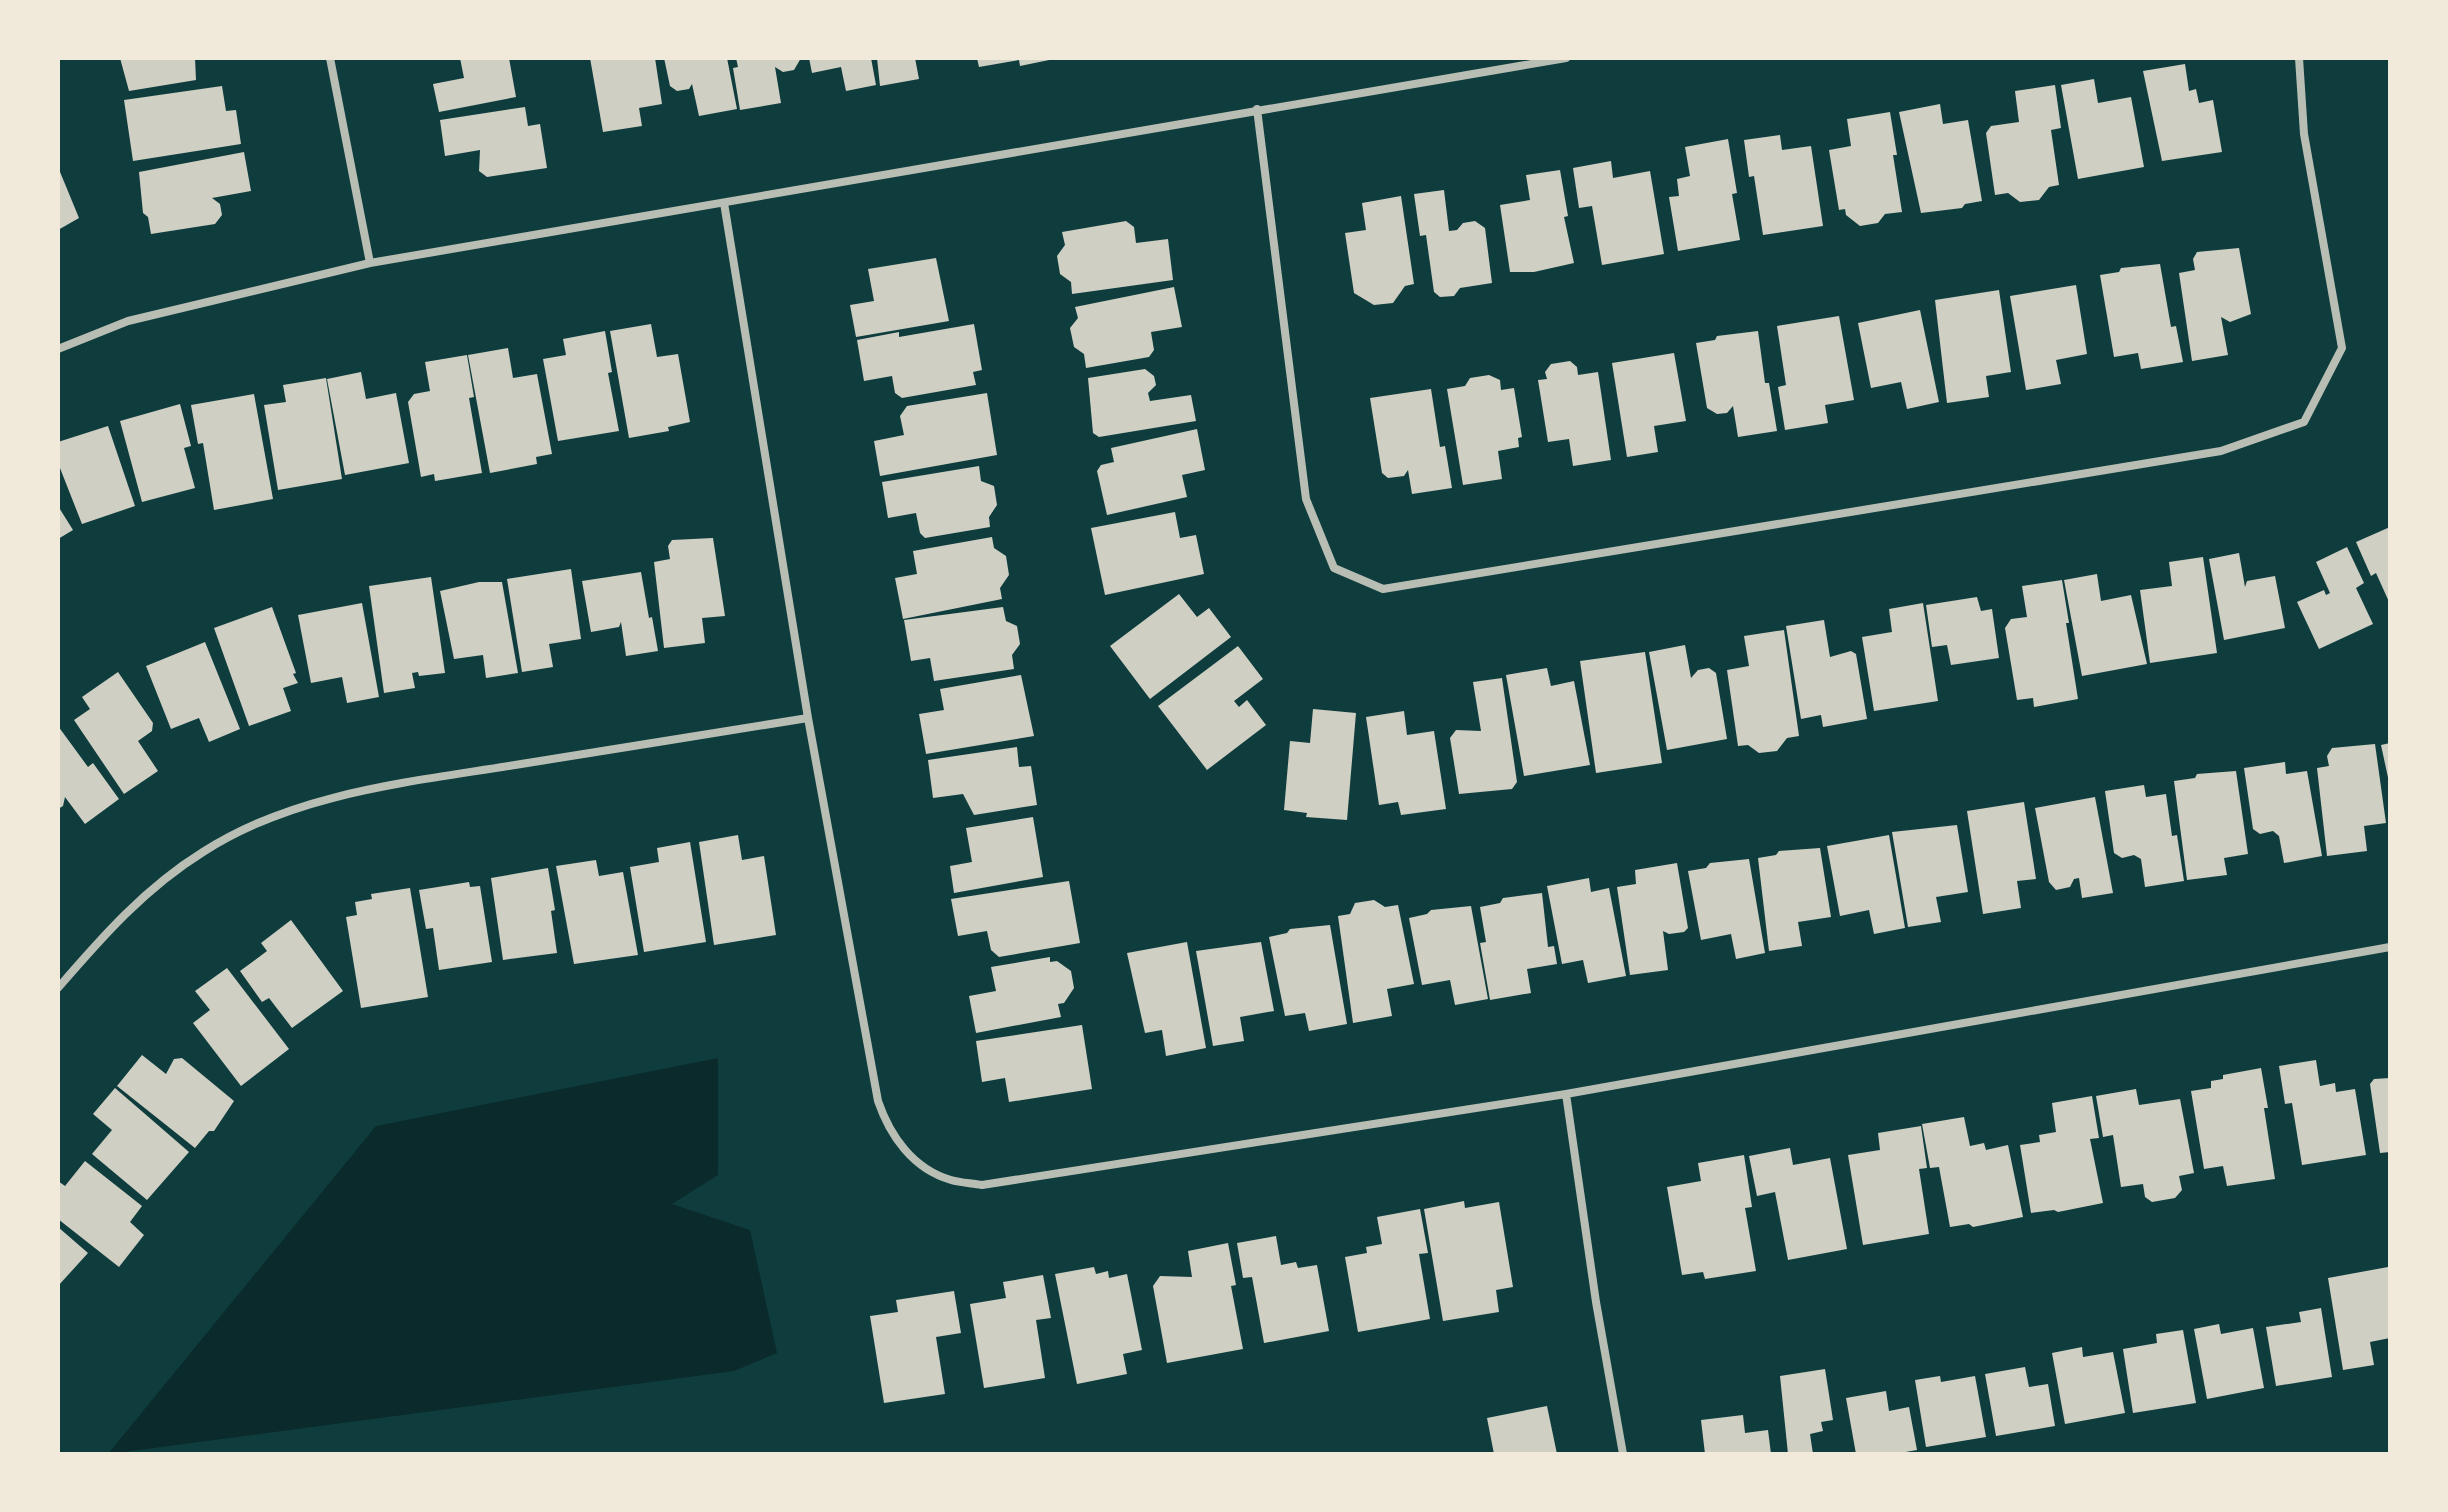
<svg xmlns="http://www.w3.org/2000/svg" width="2448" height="1512" font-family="Montserrat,sans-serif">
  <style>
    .water { fill: #0a2a2b }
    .building { fill: #cfcfc3 }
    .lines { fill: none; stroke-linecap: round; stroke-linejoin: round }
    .minor { stroke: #b8beb3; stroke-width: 8 }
  </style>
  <rect width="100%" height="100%" fill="#0f3d3e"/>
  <path class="water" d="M718 1058V1175L672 1204 750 1230 777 1353 734 1371 108 1454 376 1126Z"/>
  <path class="building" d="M120 58H195L196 80 129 91Z
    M460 58H509L516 97 439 112 433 84 464 78Z
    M590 58H655L662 104 639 108 642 126 603 132Z
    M664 58H727L737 109 699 116 692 84 689 89 677 91 670 86Z
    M736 58H801L794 70 783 72 775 67 781 103 740 110 733 68 738 67Z
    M809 58H871L876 85 846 91 841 67 812 73Z
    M877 58H915L919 79 880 86Z
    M977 58H1054V59L1020 66 1019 60 979 67Z
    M2185 64 2189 91 2196 89 2199 103 2213 100 2222 152 2162 161 2143 71Z
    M2094 79 2098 103 2131 97 2144 167 2078 179 2061 85Z
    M2055 85 2061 128 2051 130 2059 185 2049 187 2039 200 2020 202 2008 193 1995 195 1986 133 1991 126 2019 122 2015 91Z
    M222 86 226 111 236 110 241 144 133 161 124 100Z
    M1940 104 1943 124 1968 120 1982 201 1965 204 1962 208 1921 213 1899 112Z
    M525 107 528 126 540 124 547 168 487 177 479 171 480 150 445 156 440 120Z
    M1890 112 1897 155H1893L1902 212 1885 214 1878 223 1860 226 1846 215 1845 209 1839 210 1829 150 1851 146 1847 119Z
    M1780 135 1782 150 1811 146 1823 226 1763 235 1754 176 1749 177 1744 140Z
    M1728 139 1737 193 1732 194 1740 240 1678 251 1669 197 1679 196 1677 179 1690 176 1685 147Z
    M244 152 251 191 212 198 220 204 222 215 215 224 151 234 148 217 143 213 139 172Z
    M1611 161 1613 178 1650 171 1664 254 1602 265 1592 206 1579 208 1573 168Z
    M58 167 79 218 58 230Z
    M1560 170 1568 216 1564 217 1574 263 1534 272H1510L1500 205 1530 200 1526 175Z
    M1444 190 1449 231 1457 230 1463 223 1475 221 1485 228 1492 283 1460 288 1454 296 1440 297 1434 292 1426 235 1420 236 1414 194Z
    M1401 196 1414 284 1405 286 1393 303 1374 305 1354 293 1345 233 1366 230 1362 203Z
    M1126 221 1134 227 1136 243 1168 239 1173 280 1072 294 1071 282 1060 274 1057 256 1065 245 1062 232Z
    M2239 248 2251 314 2230 322 2221 317 2228 355 2192 361 2179 273 2195 270 2193 259 2197 252Z
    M936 258 949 321 856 337 850 305 874 301 868 269Z
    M2160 264 2171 327 2176 326 2183 362 2141 369 2138 353 2114 357 2100 275 2119 272 2121 268Z
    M2076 285 2087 354 2056 360 2061 384 2026 390 2010 296Z
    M1174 287 1182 327 1151 332 1154 350 1149 357 1086 368 1084 354 1074 347 1070 328 1078 318 1075 307Z
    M1999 290 2011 372 1986 376 1989 397 1947 403 1935 300Z
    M1920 310 1939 402 1907 409 1901 382 1871 388 1858 323Z
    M1839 316 1854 400 1825 405 1828 423 1785 430 1778 387 1786 385 1777 326Z
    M651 324 657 357 678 354 690 422 668 427 669 431 629 438 610 331Z
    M974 324 982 370 973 372 976 385 902 398 895 393 892 376 864 381 857 340 899 332V337Z
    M605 331 612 372 608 373 619 431 558 441 543 359 566 355 563 339Z
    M1758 331 1765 383H1769L1777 431 1738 437 1733 406 1727 413 1717 414 1707 408 1696 343 1715 340 1717 336Z
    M508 348 513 378 537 374 552 454 536 457 537 464 490 473 468 355Z
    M1674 353 1686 421 1654 426 1658 452 1627 457 1612 363Z
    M467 355 474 397 469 398 482 473 435 481 434 474 421 477 408 402 414 394 430 391 425 362Z
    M1570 361 1577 367 1578 375 1598 372 1611 460 1573 466 1569 439 1548 442 1538 380 1547 379 1545 372 1551 364Z
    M1145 369 1154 376 1156 385 1148 393 1150 401 1191 395 1196 421 1099 437 1093 433 1088 378Z
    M361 372 366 399 396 393 409 463 345 475 327 379Z
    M1489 375 1500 380 1501 390 1514 388 1522 437 1518 438 1519 447 1498 451 1502 479 1463 485 1447 389 1465 386 1470 378Z
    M326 378 342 479 278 490 264 405 286 402 283 385Z
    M1431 389 1440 447 1445 446 1452 488 1412 494 1408 470 1404 476 1388 478 1382 473 1370 398Z
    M987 393 997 455 880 476 874 441 904 435 900 416 907 406Z
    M254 394 273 499 214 510 203 443 198 444 191 405Z
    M180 404 191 446 184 448 195 488 142 502 120 421Z
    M108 426 135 506 82 524 58 463V442Z
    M1197 429 1205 470 1182 475 1187 497 1107 515 1097 471 1101 465 1114 462 1111 448Z
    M979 466 981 481 994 486 997 505 989 517 990 527 925 538 920 533 916 513 888 518 882 482Z
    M58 506 73 530 58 539Z
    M1175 512 1180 538 1196 535 1204 574 1105 595 1091 528Z
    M2390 527V604L2376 573 2371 576 2356 542Z
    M992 537 994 548 1006 556 1009 575 1000 588 1002 599 903 619 895 578 917 574 913 551Z
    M713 538 725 616 702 618 705 643 664 648 654 562 670 559 668 546 672 540Z
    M2347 547 2364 583 2356 588 2373 624 2319 649 2297 602 2324 590 2326 595 2330 593 2316 562Z
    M2239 553 2245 587 2247 581 2275 576 2285 628 2224 640 2209 559Z
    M2203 557 2217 653 2150 663 2140 590 2172 586 2169 562Z
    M571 569 581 639 549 644 553 667 522 672 507 579Z
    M641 572 649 618 652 617 658 651 626 656 621 622 619 627 591 632 582 581Z
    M2097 574 2101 601 2131 595 2147 664 2082 676 2064 580Z
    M431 577 445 673 419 676 418 672 412 673 415 688 384 693 369 586Z
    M2062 580 2069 623H2066L2078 699 2034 707 2033 698 2017 700 2005 628 2011 619 2027 617 2022 586Z
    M479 582H502L518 673 486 678 483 655 454 659 440 591Z
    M1179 594 1197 617 1209 608 1231 637 1150 699 1110 646Z
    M1977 597 1981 611 1992 609 1999 658 1951 665 1947 645 1932 647 1926 605Z
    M362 603 379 697 347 703 342 677 311 683 298 615Z
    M1923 603 1938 701 1874 711 1862 637 1892 632 1889 609Z
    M272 607 296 673 293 674 298 683 283 688 291 711 249 726 214 628Z
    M1003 607 1006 621 1017 626 1020 644 1012 655 1014 669 934 681 930 658 911 661 904 620Z
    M1824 620 1830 657 1851 651 1856 654 1867 719 1823 727 1821 715 1801 719 1786 626Z
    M1784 630 1799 736 1787 738 1777 751 1759 753 1748 745 1738 746 1727 670 1749 666 1744 636Z
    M205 642 240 729 209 742 199 718 171 729 146 666Z
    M1685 645 1691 678 1698 670 1709 668 1716 673 1727 739 1667 750 1649 652Z
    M1238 646 1263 679 1234 701 1239 707 1247 700 1266 725 1207 770 1158 706Z
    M1645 652 1662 763 1596 773 1580 661Z
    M1547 668 1551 686 1574 681 1590 765 1524 776 1506 675Z
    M118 672 153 723 152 731 138 741 158 771 124 794 74 720 90 709 82 697Z
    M1021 675 1034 736 926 754 919 714 944 710 940 689Z
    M1502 678 1517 782 1512 789 1459 794 1450 738 1456 730 1481 731 1473 682Z
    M1313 709 1356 713 1347 820 1306 817 1307 813 1284 810 1290 741 1310 743Z
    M1404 711 1407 735 1434 731 1446 809 1401 815 1398 802 1379 805 1366 717Z
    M58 726 88 767 93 763 119 799 85 824 65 797 63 806 58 809Z
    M2390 743V782H2389L2381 745Z
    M2375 744 2386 823 2364 826 2367 851 2327 856 2317 768 2329 766 2327 756 2332 748Z
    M1017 747 1019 767 1031 766 1037 805 974 815 963 794 933 798 928 760Z
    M2285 762 2286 774 2307 771 2322 856 2284 863 2279 836 2273 831 2260 834 2253 829 2244 768Z
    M2236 771 2248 854 2224 858 2227 875 2187 880 2174 781 2195 778 2197 774Z
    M2144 785 2146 797 2166 794 2172 836 2177 835 2184 881 2145 887 2141 859 2134 855 2122 858 2114 853 2105 791Z
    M2095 797 2113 893 2082 898 2079 878 2074 879 2070 887 2056 890 2049 882 2035 808Z
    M2024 802 2036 879 2017 881 2021 908 1983 914 1967 811Z
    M1033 817 1043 877 954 893 950 866 972 862 966 828Z
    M1957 825 1968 892 1936 897 1941 922 1908 927 1892 832Z
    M738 835 742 860 764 856 776 935 714 945 699 842Z
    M1889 835 1905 928 1874 934 1869 910 1840 916 1827 846Z
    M690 842 706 942 644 952 630 867 659 862 657 848Z
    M1820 848 1831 917 1798 922 1802 946 1769 951 1758 858 1776 855 1779 851Z
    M1749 859 1765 953 1736 959 1731 934 1701 940 1688 871 1706 868 1710 863Z
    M596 860 599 876 623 872 638 955 574 964 556 866Z
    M1677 863 1688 928 1684 932 1669 934 1663 931 1668 970 1630 975 1617 887 1636 884 1635 870Z
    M548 868 555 910 551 911 557 953 503 960 491 878Z
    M1589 878 1591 892 1609 888 1626 976 1588 983 1583 960 1562 964 1547 886Z
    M1069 881 1080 943 999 957 991 950 987 931 958 936 951 899Z
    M469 882 470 887 480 886 492 962 439 970 433 928 426 929 419 890Z
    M410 888 428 997 361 1008 346 917 357 915 355 902 372 899 371 894Z
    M1542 893 1548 947 1554 946 1557 964 1527 969 1531 993 1490 1000 1480 943 1486 942 1480 907 1500 903 1503 898Z
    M1374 900 1385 907 1398 905 1414 984 1387 989 1392 1016 1353 1023 1338 916 1350 914 1355 903Z
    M1471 906 1488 999 1455 1005 1450 980 1422 985 1409 918 1427 914 1431 910Z
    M291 920 343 991 292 1028 269 998 262 1002 240 971 267 951 261 943Z
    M1330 925 1347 1024 1309 1031 1305 1013 1285 1016 1269 937 1287 933 1290 929Z
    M1187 942 1206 1048 1166 1056 1162 1030 1145 1033 1127 953Z
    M1261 942 1274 1011 1240 1017 1244 1041 1213 1046 1196 951Z
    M1050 957V962L1057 961 1071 971 1074 988 1064 1003 1058 1004 1061 1017 976 1033 969 996 996 991 991 967Z
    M227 968 289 1049 241 1086 193 1023 210 1010 195 991Z
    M1082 1025 1092 1089 1009 1102 1005 1078 982 1082 976 1041Z
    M142 1055 166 1074 174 1059 182 1058 234 1101 214 1131H209L195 1148 117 1086Z
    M2316 1060 2320 1086 2335 1083 2336 1092 2355 1089 2366 1155 2302 1165 2292 1103 2285 1104 2279 1066Z
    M2261 1068 2268 1108H2264L2275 1179 2227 1186 2223 1166 2204 1169 2191 1091 2211 1088V1081L2223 1079V1075Z
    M2390 1078V1152L2380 1153 2370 1084 2374 1079Z
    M115 1088 189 1152 147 1200 92 1154 112 1130 93 1114Z
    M2136 1089 2139 1105 2180 1099 2194 1173 2179 1176 2182 1190 2175 1198 2152 1202 2145 1197 2143 1184 2121 1187 2113 1135 2103 1137 2096 1096Z
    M2092 1096 2099 1138 2090 1139 2103 1203 2058 1212 2054 1210 2031 1213 2020 1145 2040 1142 2039 1135 2056 1132 2052 1103Z
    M1964 1117 1970 1146 1984 1143 1986 1150 2008 1145 2023 1217 1973 1227 1969 1224 1950 1227 1939 1167 1930 1168 1922 1124Z
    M1921 1126 1927 1168 1919 1169 1929 1234 1863 1245 1848 1155 1880 1150 1878 1133Z
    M1790 1148 1793 1165 1830 1158 1847 1249 1788 1260 1775 1192 1757 1196 1749 1156Z
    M1744 1155 1752 1207 1745 1208 1756 1271 1705 1279 1703 1272 1682 1275 1667 1187 1701 1181 1698 1163Z
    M85 1161 142 1206 130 1222 144 1235 119 1267 58 1219V1181L65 1186Z
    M1464 1201 1465 1208 1499 1202 1513 1287 1496 1290 1499 1312 1443 1321 1424 1209Z
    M1420 1209 1428 1253 1419 1254 1430 1319 1358 1332 1345 1257 1367 1253 1366 1247 1382 1244 1377 1217Z
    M58 1227 88 1253 58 1286Z
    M1276 1236 1281 1265 1296 1262 1298 1268 1317 1265 1329 1331 1264 1343 1252 1277 1243 1278 1237 1243Z
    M1228 1243 1236 1285 1231 1286 1243 1349 1167 1363 1153 1286 1160 1276 1192 1277 1188 1251Z
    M1094 1267 1096 1274 1108 1271 1109 1278 1127 1274 1142 1350 1123 1354 1127 1374 1077 1384 1055 1274Z
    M2388 1267 2390 1338 2370 1342 2374 1365 2343 1370 2328 1278Z
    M1043 1275 1051 1318 1036 1320 1045 1378 984 1388 970 1304 1006 1298 1003 1282Z
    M954 1291 961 1333 936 1337 945 1394 884 1403 870 1316 898 1312 896 1300Z
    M2321 1308 2332 1377 2276 1386 2266 1327 2301 1322 2299 1312Z
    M2219 1324 2221 1334 2253 1328 2264 1388 2207 1399 2194 1329Z
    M2183 1330 2196 1403 2133 1413 2123 1349 2157 1343 2156 1334Z
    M2082 1347 2083 1357 2113 1352 2125 1413 2065 1424 2052 1353Z
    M2025 1367 2029 1387 2048 1384 2055 1426 1996 1436 1985 1374Z
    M1825 1369 1833 1420 1821 1422 1823 1431 1810 1434 1813 1454H1788L1780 1376Z
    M1940 1376 1941 1382 1975 1376 1986 1437 1926 1447 1915 1380Z
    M1886 1391 1889 1411 1909 1407 1917 1450 1894 1454H1856L1846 1398Z
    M1547 1406 1557 1454H1494L1487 1418Z
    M1743 1415 1745 1433 1768 1430 1771 1454H1705L1701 1420Z"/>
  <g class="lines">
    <path class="minor" d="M330 58 370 263
      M1257 109 1306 499 1334 568 1383 589 2221 451 2304 422 2342 348 2304 134 2299 58
      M724 203 808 718 878 1101C890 1136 913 1169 951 1180 961 1183 972 1183 982 1185L1566 1094 2390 947
      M58 349 128 321 370 263 1566 58
      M58 988C102 937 145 888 203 852 294 793 410 782 515 765 613 749 710 734 808 718
      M1566 1094 1596 1302 1623 1454"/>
  </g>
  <rect width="2448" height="1512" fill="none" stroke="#f1e9da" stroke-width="120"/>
</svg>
